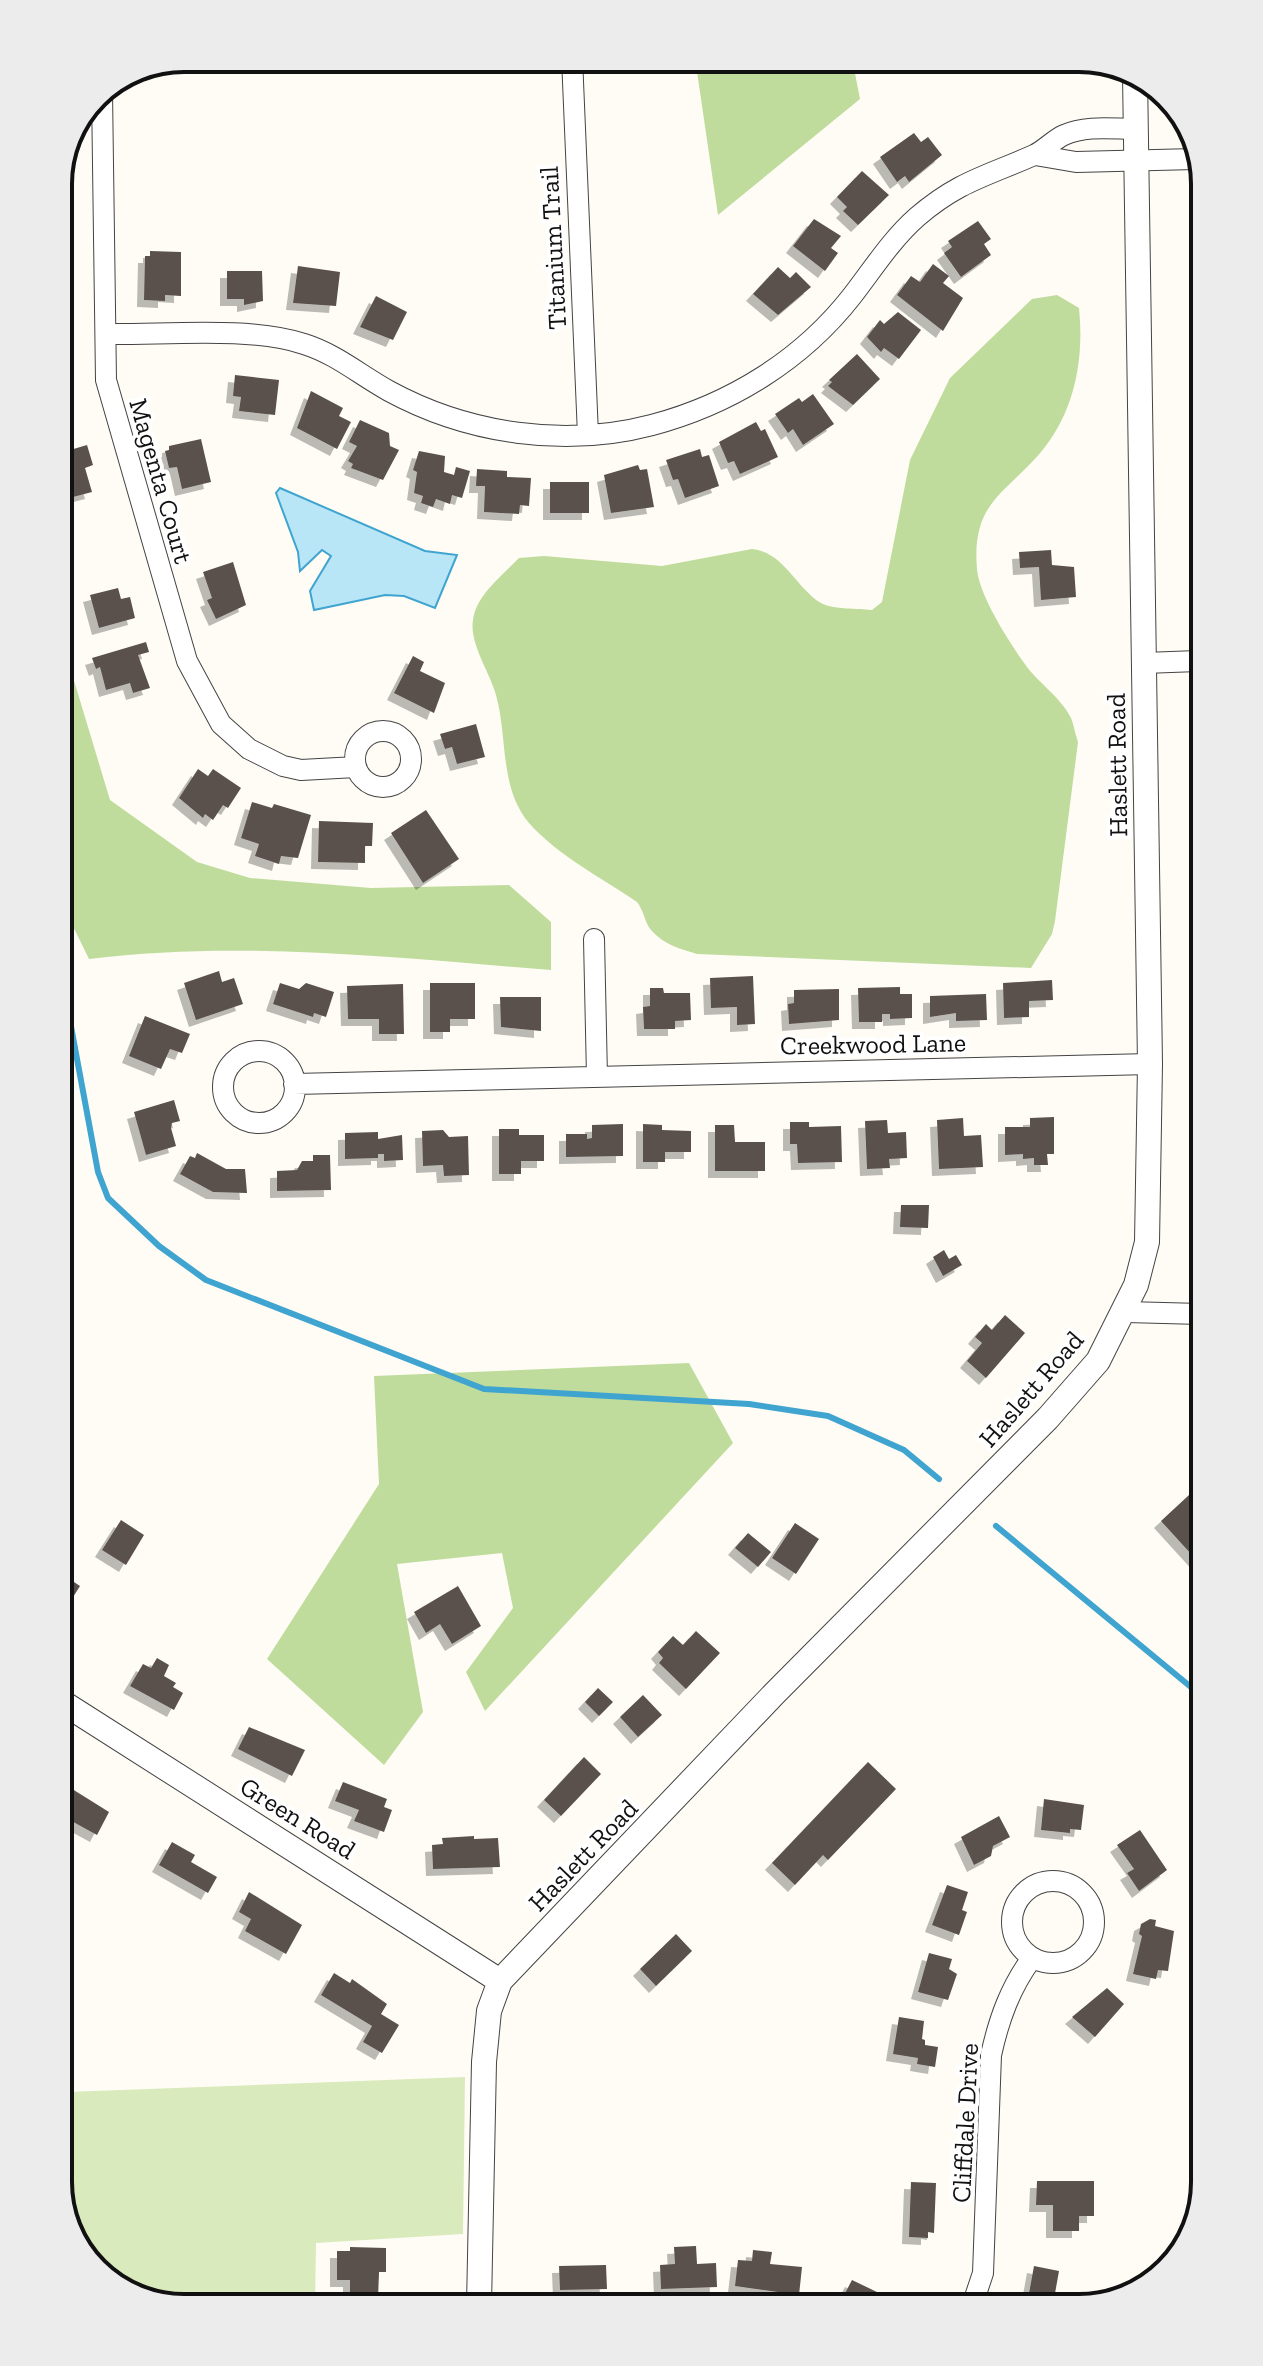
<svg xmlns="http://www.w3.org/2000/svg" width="1263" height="2366" font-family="'Zilla Slab',serif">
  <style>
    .green { fill: #d9ebbd }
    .forest { fill: #bfdc9c }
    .water { fill: #b9e6f7; stroke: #3fa4cf; stroke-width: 2 }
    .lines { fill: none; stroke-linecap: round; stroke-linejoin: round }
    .stream { stroke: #3fa4cf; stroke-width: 6 }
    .building { fill: #5a514d; filter: url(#shadow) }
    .minor-casing { stroke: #444; stroke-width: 22 }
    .tertiary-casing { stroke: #444; stroke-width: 26 }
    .minor { stroke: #fff; stroke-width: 20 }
    .tertiary { stroke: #fff; stroke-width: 24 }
    .labels { text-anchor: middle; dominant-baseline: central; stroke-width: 8; stroke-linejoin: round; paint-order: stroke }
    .street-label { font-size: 26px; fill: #111; stroke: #fff }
    .rim { fill: none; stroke: #111; stroke-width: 4 }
  </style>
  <defs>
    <filter id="shadow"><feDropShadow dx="-7" dy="7" stdDeviation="0" flood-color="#0004"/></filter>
  </defs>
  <rect width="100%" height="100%" fill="#fffcf5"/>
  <path class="green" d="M465 2077 463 2234 316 2243 315 2306 176 2308 114 2287 68 2231 67 2092Z"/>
  <path class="forest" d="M695 58H852L860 99 718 215Z
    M1057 295 1079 308C1084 356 1076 407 1045 447 1009 493 971 499 977 569 979 596 1011 645 1027 667 1040 684 1062 699 1071 718 1074 725 1075 734 1078 742L1055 921 1052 934 1031 968 697 954C680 949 663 944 651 930 645 923 644 911 637 902 602 878 557 855 529 823 499 787 508 738 496 695 490 673 469 643 473 620 476 595 503 575 519 558L544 556 662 566 752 549C784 552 796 588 821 603 833 610 859 608 872 610L882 602 910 460 950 378 1032 299Z
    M60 634 110 800 197 862 250 878 371 888 509 885 551 922V970C397 958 242 940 89 959L62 904Z
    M689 1363 733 1443 485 1711 466 1672 513 1608 502 1553 397 1564 423 1712 384 1765 267 1659 379 1484 374 1376Z"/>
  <path class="water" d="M280 488 425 551 457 555 435 608 404 596 385 595 314 610 310 591 331 556 322 550 300 571 298 552 276 493Z"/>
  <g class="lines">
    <path class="stream" d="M62 978 98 1172 108 1198 159 1246 206 1280 484 1389 749 1404 828 1416 904 1450 939 1479
      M996 1526 1203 1697"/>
  </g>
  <path class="building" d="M914 133 921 142 928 137 942 155 909 182 905 176 897 182 880 157Z
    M862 171 889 195 858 225 843 211 847 207 837 197Z
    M814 219 841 236 831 248 838 253 825 271 793 246Z
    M978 221 991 239 984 244 991 255 961 277 944 253 952 247 948 241Z
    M59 251H69L73 296 59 295Z
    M150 251 181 252V296L165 295V301L144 300 145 256H150Z
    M933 264 949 276 943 283 963 298 943 331 897 295 911 276 920 282Z
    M298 266 340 272 336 306 293 303Z
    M778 267 790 278 796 272 811 287 778 315 753 294Z
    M227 271H262L263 301 244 305V299H227Z
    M376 296 407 312 393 340 360 327Z
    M898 312 921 330 899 359 884 348 881 352 867 337 880 320 884 324Z
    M857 354 880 379 853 405 828 386 832 382 829 380Z
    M235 375 279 380 275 415 239 411 241 397 233 396Z
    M311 391 343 408 339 416 351 422 337 449 297 428Z
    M813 394 834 424 803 445 793 429 788 433 775 414 799 398 802 402Z
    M360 420 389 433 390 446 399 450 383 480 351 468 353 464 348 461 357 446 349 442Z
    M756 422 761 431 765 429 778 457 740 474 734 461 728 463 719 442Z
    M201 439 211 482 182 489 177 467 169 468 165 451 169 450V446Z
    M87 445 93 465 85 468 92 492 73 497 71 490 60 494V453Z
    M700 449 702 457 709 455 719 486 685 498 678 479 673 480 666 460Z
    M419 451 445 456 444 472 454 475 456 467 470 471 462 498 452 495 450 504 436 499 433 507 421 503 423 496 414 493 417 472 413 470Z
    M638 465 640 470 647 469 654 507 611 513 604 475Z
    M477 469 507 471V477L531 478 529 506 520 505 519 514 484 512 485 486H476Z
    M550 482H589V513H550Z
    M1051 550 1052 565 1074 567 1076 597 1041 600 1039 567 1020 568 1019 552Z
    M233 562 246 605 216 619 207 600 212 598 203 572Z
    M118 588 121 599 130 597 135 618 99 628 90 595Z
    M146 642 149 652 138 655 150 688 133 693 130 683 106 690 100 667 96 669 92 658Z
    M413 656 424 662 420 671 445 683 434 713 394 693Z
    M476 724 485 757 457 764 452 747 445 749 440 734Z
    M198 769 208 776 213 769 241 788 228 808 223 805 213 820 205 814 203 818 179 798Z
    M252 802 272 808 274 804 311 815 298 858 281 856 279 864 255 856 259 844 241 838Z
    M426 810 459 859 423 883 391 833Z
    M319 821 373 823 372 846H365V863L318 862Z
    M219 971 222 982 234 978 243 1004 196 1020 184 983Z
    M753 976 755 1024 737 1025V1007L711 1008 710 978Z
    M1052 980 1053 1000 1029 1001V1017L1004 1018 1003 983Z
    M280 983 299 989 306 983 334 992 326 1017 314 1013 313 1017 273 1004Z
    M430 983H475V1019H450V1032H430Z
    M403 984 404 1034H379V1019H348L347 986Z
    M900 987V994H912V1018L890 1019V1014H882V1022H859L858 988Z
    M650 988H663L664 993H690L691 1020 675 1021V1029H644L643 1007 650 1006Z
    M839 989V1020L789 1024 788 1004 794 1003V990Z
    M986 994 987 1020 956 1021V1013L930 1017V996Z
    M500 997H541V1031L501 1027Z
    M145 1016 190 1034 182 1053 170 1049 161 1069 129 1056Z
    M174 1100 180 1121 172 1123 171 1128 176 1146 146 1155 134 1112Z
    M1054 1117V1154H1047L1048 1165H1034V1158L1023 1159V1154L1005 1155V1127H1030V1118Z
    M963 1118 964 1136 981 1135 983 1167 939 1169 937 1120Z
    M887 1120 888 1133 906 1132 907 1158 889 1159 890 1168 867 1169 865 1121Z
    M790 1122H809V1127L841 1126 842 1162 798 1163 797 1144H790Z
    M623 1124V1156L566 1157V1134H587V1139L592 1138V1125Z
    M643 1124 662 1125V1130L691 1131V1152H665V1162H643Z
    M715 1125H734L735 1142H765V1171H715Z
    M499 1129H519V1135H544V1161H521V1174H499Z
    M443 1130 449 1137 468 1136 469 1175 444 1176 443 1165 423 1166 422 1131Z
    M378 1132V1139L402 1135 403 1160 384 1161V1154H378V1158L345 1159V1133Z
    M197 1153 226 1169H245L247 1193 213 1192 180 1174 190 1156 195 1158Z
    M313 1155H330L331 1190 277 1191V1171L297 1170 302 1161H313Z
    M901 1205H929L928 1228 900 1227Z
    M944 1250 949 1259 956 1255 962 1265 943 1276 933 1257Z
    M1005 1315 1025 1333 986 1378 967 1361 982 1343 975 1337 986 1324 992 1330Z
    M1202 1483V1566L1161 1521Z
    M121 1520 144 1535 126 1565 102 1550Z
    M795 1523 819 1539 796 1574 772 1558Z
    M748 1533 771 1552 758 1567 735 1548Z
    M65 1576 80 1586 70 1602 65 1599Z
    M458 1586 481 1626 452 1644 440 1624 426 1633 414 1612Z
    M696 1631 720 1653 686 1689 659 1663 663 1658 658 1652 673 1636 683 1645Z
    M157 1658 169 1665 164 1676 176 1683 173 1687 183 1693 174 1710 130 1686 143 1664 151 1668Z
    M598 1688 613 1702 599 1716 585 1702Z
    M643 1695 662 1715 638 1737 620 1717Z
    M249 1727 305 1750 292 1776 238 1749Z
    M584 1757 601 1774 561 1816 544 1800Z
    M868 1762 896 1789 828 1860 823 1855 795 1885 772 1863Z
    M343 1782 387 1799 384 1807 392 1810 384 1832 354 1821 359 1810 335 1801Z
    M69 1787 109 1812 97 1835 66 1818V1788Z
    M1044 1799 1084 1805 1081 1830 1070 1829V1833L1041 1830Z
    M999 1816 1010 1837 993 1846 991 1856 974 1865 961 1837Z
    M1140 1830 1167 1870 1139 1891 1127 1873 1134 1869 1117 1845Z
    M474 1836V1839L498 1838 500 1867 433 1869 432 1845 443 1844 442 1838Z
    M172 1842 195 1855 191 1862 217 1877 208 1893 159 1865Z
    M947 1885 968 1892 962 1910 967 1912 959 1935 932 1925Z
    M249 1892 302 1925 286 1954 245 1931 251 1919 239 1912Z
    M1150 1919 1156 1920 1155 1926 1174 1931 1168 1971 1158 1970 1156 1979 1133 1974 1142 1936 1139 1934 1141 1924Z
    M676 1934 692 1951 656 1986 640 1969Z
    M929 1953 952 1959 949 1969 957 1974 948 2000 918 1992Z
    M334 1973 350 1983 352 1979 387 2004 381 2014 399 2025 382 2053 363 2042 372 2026 321 1995Z
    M1107 1988 1124 2004 1095 2037 1072 2017Z
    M899 2017 924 2021 922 2039 925 2040V2045L938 2047 935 2067 917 2064 918 2058 893 2054Z
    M1037 2181H1094V2216H1079V2231H1053V2205H1036Z
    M911 2182 936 2183 934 2233 928 2232V2238L909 2237Z
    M696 2246 697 2264 716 2263 717 2287 661 2289 660 2265 675 2264 674 2247Z
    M350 2247 386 2248V2272H379L378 2299 350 2298V2280H337V2251H350Z
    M753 2250 772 2252 770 2264 802 2267 799 2295 735 2286 738 2260 752 2261Z
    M606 2265 607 2289 560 2290 559 2266Z
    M1034 2266 1059 2271 1054 2299H1028Z
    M852 2280 879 2293 892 2301H841Z"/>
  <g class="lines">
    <g class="minor-casing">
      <path id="minor" d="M572 58 588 435
        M102 92 106 380 187 661 221 724 249 749 283 766 301 770 356 767
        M1035 155 1076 162 1195 159
        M106 334C164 335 250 326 304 344 336 354 360 375 389 391 468 434 565 448 652 425 731 404 802 360 852 296 873 269 891 240 917 217 959 181 987 176 1034 155 1045 150 1053 140 1064 135 1086 125 1113 129 1136 129
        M1144 663 1198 661
        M355 759a28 28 0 1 1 56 0a28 28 0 1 1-56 0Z
        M594 939 597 1077
        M223 1087a36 36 0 1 1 72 0a36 36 0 1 1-72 0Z
        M294 1084 1150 1064
        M1126 1312 1201 1314
        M1012 1922a41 41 0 1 1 82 0a41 41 0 1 1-82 0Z
        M974 2300 983 2273 991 2055C999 2019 1010 1988 1032 1958"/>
    </g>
    <g class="tertiary-casing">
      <path id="tertiary" d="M65 1704 500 1981
        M479 2305 484 2062 489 2011 500 1981 774 1694 1048 1418 1098 1361 1136 1285 1147 1242 1150 1064 1135 75"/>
    </g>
    <use href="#minor" class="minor"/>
    <use href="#tertiary" class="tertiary"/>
  </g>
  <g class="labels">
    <g class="street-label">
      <text transform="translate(553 248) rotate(-93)">Titanium Trail</text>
      <text transform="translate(161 481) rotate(74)">Magenta Court</text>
      <text transform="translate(1117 765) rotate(-91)">Haslett Road</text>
      <text transform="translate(873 1044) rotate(-1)">Creekwood Lane</text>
      <text transform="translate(1031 1389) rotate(-49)">Haslett Road</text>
      <text transform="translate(298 1818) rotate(32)">Green Road</text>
      <text transform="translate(583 1855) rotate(-46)">Haslett Road</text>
      <text transform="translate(965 2123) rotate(-87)">Cliffdale Drive</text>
    </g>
  </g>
  <path d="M0 0H1263V2366H0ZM184 72H1079A112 112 0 0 1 1191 184V2182A112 112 0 0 1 1079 2294H184A112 112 0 0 1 72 2182V184A112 112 0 0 1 184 72Z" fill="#ececec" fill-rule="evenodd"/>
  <path class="rim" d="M184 72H1079A112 112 0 0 1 1191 184V2182A112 112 0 0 1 1079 2294H184A112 112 0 0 1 72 2182V184A112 112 0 0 1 184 72Z"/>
</svg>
